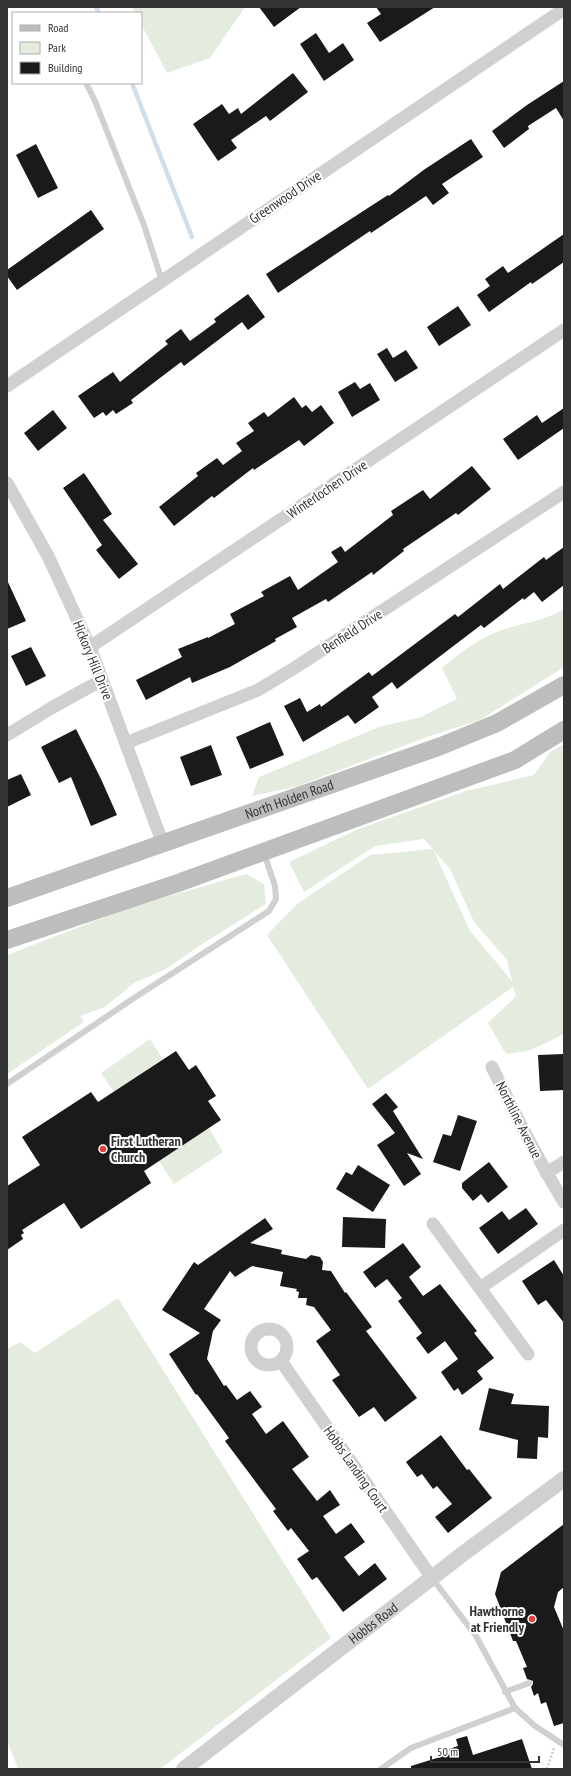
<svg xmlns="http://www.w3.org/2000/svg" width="571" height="1776" font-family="'PT Sans Narrow',sans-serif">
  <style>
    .green { fill: #e4ecdf; fill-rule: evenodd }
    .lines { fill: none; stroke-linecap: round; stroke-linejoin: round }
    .stream { stroke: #cfdeed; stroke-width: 4.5 }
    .building { fill: #1a1a1a }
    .path { stroke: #cdcdcd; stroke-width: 2.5; stroke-dasharray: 2 2; stroke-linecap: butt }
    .service { stroke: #d0d0d0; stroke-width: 6 }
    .minor { stroke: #d0d0d0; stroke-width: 13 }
    .tertiary { stroke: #d0d0d0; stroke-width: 16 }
    .secondary { stroke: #bdbdbd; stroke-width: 18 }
    .poi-dot { fill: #e3423b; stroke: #fff; stroke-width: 1.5 }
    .labels { text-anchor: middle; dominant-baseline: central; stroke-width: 4; stroke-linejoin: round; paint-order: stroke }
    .street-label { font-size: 14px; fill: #333; stroke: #fff }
    .poi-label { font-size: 14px; font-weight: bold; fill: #333; stroke: #fff; text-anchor: start }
  </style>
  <rect width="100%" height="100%" fill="#fff"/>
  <path class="green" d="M132 7H245L210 58 167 73 141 24V13H135Z
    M564 609V667L480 720 427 737 295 787 252 796 259 777 379 727 421 717 457 699 442 668C459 654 476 640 497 632 519 623 543 622 564 609Z
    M564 744V1034L529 1051 506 1054 488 1023 516 996 513 987 368 1089 267 935 297 904 370 855 433 849 424 839 375 846 304 892 289 862 358 829 466 791 534 775 550 752ZM434 851 450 869 474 922 507 960 512 981 470 931Z
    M246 874 264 884 266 904 199 946 166 969 134 983 105 1007 80 1016 84 1022 7 1074V955L131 907Z
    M150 1039 163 1059 114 1092 101 1073Z
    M209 1128 223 1152 174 1184 159 1161Z
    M118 1298 331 1638 160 1769H18L7 1741V1349L20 1342 35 1353Z"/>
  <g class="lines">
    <path class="stream" d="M96 7 99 13
      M132 83 192 237"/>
  </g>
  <path class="building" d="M259 7H301L274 27Z
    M376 7H435L380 42 367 23 381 14Z
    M316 33 329 53 343 43 354 60 324 81 300 44Z
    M293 73 308 92 270 121 266 116 231 140 237 148 218 161 193 124 222 104 229 114 238 108 241 114Z
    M564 81V121L556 108 528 126 529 129 504 148 492 131 527 105Z
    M471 139 483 157 442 184 449 193 433 205 426 196 371 233 370 231 278 293 266 274 388 195 389 196 425 169Z
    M36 144 58 188 38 198 16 155Z
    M91 210 104 229 17 290 7 276V270Z
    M564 234V262L532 284 531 282 489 312 477 295 490 286 485 279 503 266 508 273Z
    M248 294 265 317 248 330 242 322 184 366 181 362 131 400 133 403 116 414 113 410 106 416 103 412 94 418 78 396 113 372 120 382 168 344 165 341 181 329 190 341 216 322 214 319Z
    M458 306 471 325 439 346 427 327Z
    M387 348 393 358 406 350 418 368 395 382 377 354Z
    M355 382 360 389 370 383 380 400 352 417 338 392Z
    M294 397 302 408 306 405 312 412 321 405 334 423 304 446 299 440 254 470 253 468 214 498 212 496 174 526 159 507 198 476 196 473 217 458 223 465 242 451 236 443 254 431 248 423 264 412 268 417Z
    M564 408V428L518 460 503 439 537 415 542 423Z
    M53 410 67 428 38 451 24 433Z
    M472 466 491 489 458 515 456 513 403 549 404 551 373 575 372 572 328 602 326 599 292 618 297 627 275 639 276 641 230 667 192 683 190 677 146 700 136 680 182 657 178 649 208 637V638L235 624 230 614 264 596 261 592 290 576 298 590 338 562 331 552 341 546 345 552 393 515 391 511 423 490 430 499Z
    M84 473 112 514 103 520 138 564 119 579 96 550 102 545 63 488Z
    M564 547V585L542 602 534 592 524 600 523 598 484 628 481 625 397 689 392 682 372 697 379 707 355 724 348 715 303 742 284 706 300 698 307 712 320 704 321 707 369 672 372 676 455 614 458 617 500 584 503 589 544 557 546 560Z
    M7 580 26 621 7 629Z
    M31 647 46 676 26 686 11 656Z
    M270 722 284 755 250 769 236 737Z
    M76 729 101 779 117 815 91 826 71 777 59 783 41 747Z
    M211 745 222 775 191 786 180 757Z
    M21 774 31 795 7 807V780Z
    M176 1051 189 1070 196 1065 216 1096 208 1101 221 1120 144 1171 151 1183 81 1229 64 1203 22 1230 24 1233 21 1235 23 1239 7 1250V1186L40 1165 22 1137 91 1092 98 1102Z
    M564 1054V1090L540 1091 538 1055Z
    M386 1093 398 1107 393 1111 423 1159 407 1153 421 1174 404 1186 377 1145 395 1133 372 1104Z
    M458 1115 477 1121 460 1171 433 1162 443 1134 451 1136Z
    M489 1162 508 1187 488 1203 481 1194 473 1201 462 1188V1183Z
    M358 1165 390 1185 373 1212 336 1189 346 1172 352 1175Z
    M526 1208 538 1224 498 1254 479 1228 502 1211 509 1220Z
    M343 1217 386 1219 385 1248 342 1247Z
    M265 1218 273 1229 250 1243 282 1250 281 1254 306 1259 311 1255 320 1257 323 1262 322 1270 331 1271 345 1293 346 1292 372 1327 366 1331 417 1398 385 1422 374 1407 359 1417 332 1380 340 1375 316 1341 331 1330 314 1307 306 1305 307 1298H298L299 1292 296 1291 297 1289 280 1286 283 1272 252 1266 235 1277 230 1271 204 1309 221 1320 213 1331 207 1359 224 1386 226 1385 237 1400 250 1391 262 1407 252 1414 266 1434 283 1421 309 1457 292 1469 317 1501 330 1490 340 1505 323 1516 336 1534 351 1523 365 1542 344 1557 359 1576 375 1563 387 1579 343 1612 317 1577 312 1580 297 1559 309 1551 291 1528 288 1531 273 1511 276 1509 225 1441 229 1438 197 1394 196 1395 169 1354 200 1333 162 1310 194 1262 198 1265Z
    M403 1243 421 1267 409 1277 423 1296 440 1284 477 1331 474 1333 494 1358 477 1371 483 1379 462 1395 458 1388 454 1391 441 1372 458 1359 445 1341 428 1354 416 1338 422 1333 398 1301 402 1298 387 1279 375 1288 363 1272Z
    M554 1260 564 1276V1323L546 1300 538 1305 522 1281Z
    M489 1388 514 1394 511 1404 549 1406 548 1438 538 1437 537 1459 517 1458 518 1440 479 1430Z
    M441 1435 467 1470 469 1469 492 1498 448 1533 435 1517 452 1504 437 1486 433 1489 422 1474 417 1477 406 1462Z
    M564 1524V1587L558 1592 554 1607 564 1631V1723L554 1726 546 1702 541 1704 538 1693 534 1696 531 1687 533 1684V1681L527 1679 523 1668 527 1667 516 1641H513L495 1594 501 1572Z
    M467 1736 473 1755 522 1739 532 1769H411V1766L450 1754 449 1749 458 1746 456 1739Z"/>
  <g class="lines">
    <path class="path" d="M547 1769 554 1748"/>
    <path class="service" d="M86 83 95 101 144 225 162 281
      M7 1084 134 998 269 911 276 899 275 886 264 853
      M432 1578 476 1636 515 1708 535 1726 564 1745
      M505 1692 529 1683
      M381 1769 411 1748 515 1708"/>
    <path class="minor" d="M7 386 564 9
      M7 483 48 556 90 647 163 844
      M90 647 564 330
      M7 735 53 707 102 680
      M126 743 258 690 296 667 564 492
      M492 1067C514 1113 537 1158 564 1202
      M546 1173 564 1162
      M433 1224 528 1354
      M480 1288 564 1230
      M251 1347a18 18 0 1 1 36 0a18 18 0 1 1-36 0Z
      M281 1361 432 1578"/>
    <path class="tertiary" id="s1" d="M184 1769 464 1553 564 1479"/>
    <g class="secondary">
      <path id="s2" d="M7 898 441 746 497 723 564 685"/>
      <path d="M7 940 178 883 515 760 564 730"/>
    </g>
  </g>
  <g class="poi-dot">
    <circle cx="103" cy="1149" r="4"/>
    <circle cx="532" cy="1619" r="4"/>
  </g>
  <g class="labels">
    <g class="street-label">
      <text transform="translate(285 197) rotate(-34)">Greenwood Drive</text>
      <text transform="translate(327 489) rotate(-34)">Winterlochen Drive</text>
      <text transform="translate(352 631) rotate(-33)">Benfield Drive</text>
      <text transform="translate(93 660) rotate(68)">Hickory Hill Drive</text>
      <text stroke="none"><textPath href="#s2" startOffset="299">North Holden Road</textPath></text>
      <text transform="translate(519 1120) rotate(63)">Northline Avenue</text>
      <text transform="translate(356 1469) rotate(55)">Hobbs Landing Court</text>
      <text stroke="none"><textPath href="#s1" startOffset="239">Hobbs Road</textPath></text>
    </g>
    <g class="poi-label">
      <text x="111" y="1141">First Lutheran<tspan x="111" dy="16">Church</tspan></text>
      <text x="524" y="1611" text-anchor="end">Hawthorne<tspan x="524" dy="16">at Friendly</tspan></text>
    </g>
  </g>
  <rect width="571" height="1776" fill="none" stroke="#333333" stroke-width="16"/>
  <rect x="12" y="12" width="130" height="72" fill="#ffffff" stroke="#adadad"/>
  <rect x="20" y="25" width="20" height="6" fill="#bdbdbd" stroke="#adadad"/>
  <text x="48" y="32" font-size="12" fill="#333333">Road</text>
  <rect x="20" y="42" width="20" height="12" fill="#e4ecdf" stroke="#adadad"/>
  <text x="48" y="52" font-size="12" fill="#333333">Park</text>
  <rect x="20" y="62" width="20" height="12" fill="#1a1a1a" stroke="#adadad"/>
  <text x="48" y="72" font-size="12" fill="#333333">Building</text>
  <path d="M431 1756v6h108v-6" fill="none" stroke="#333333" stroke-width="2"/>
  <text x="437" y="1756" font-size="12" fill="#333333" stroke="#ffffff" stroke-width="3" paint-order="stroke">50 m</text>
</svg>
